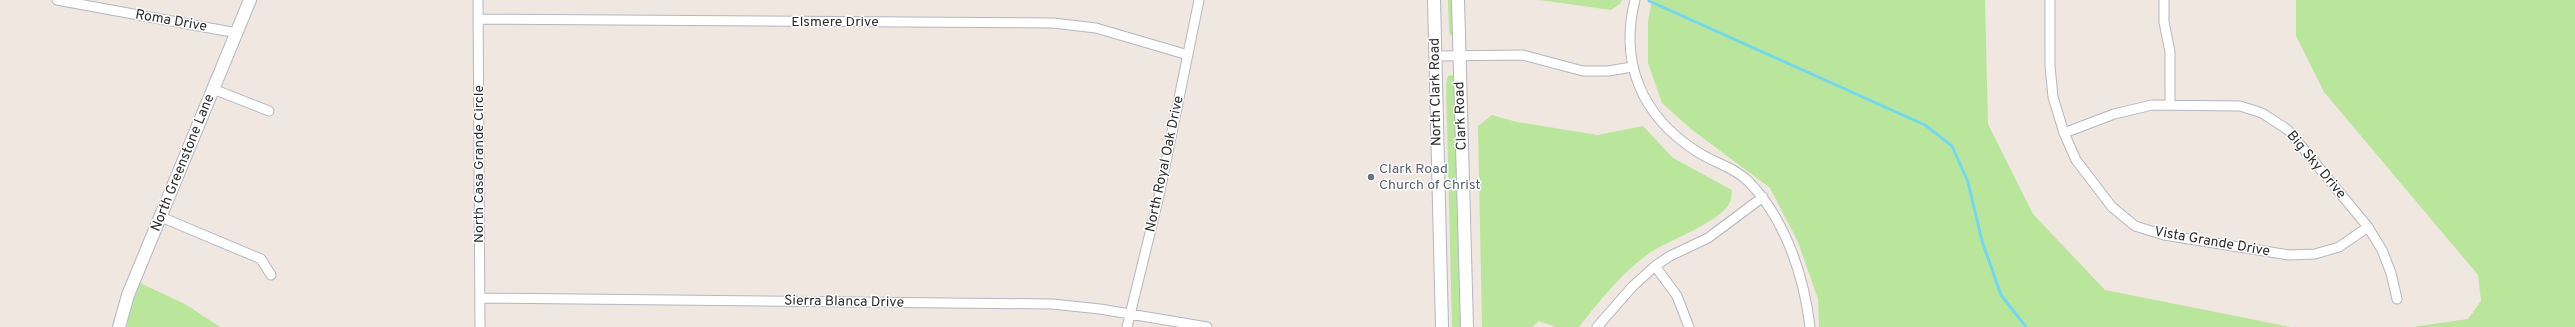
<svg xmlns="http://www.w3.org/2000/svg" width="2575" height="327" font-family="Overpass,sans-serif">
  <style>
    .green { fill: #bae69c }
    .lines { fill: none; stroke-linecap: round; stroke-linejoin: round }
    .stream { stroke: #72d8f2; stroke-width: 3 }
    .street-casing { stroke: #b3b7c1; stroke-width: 11 }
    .secondary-casing { stroke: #b3b7c1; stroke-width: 14 }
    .street { stroke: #fff; stroke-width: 9 }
    .secondary { stroke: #fff; stroke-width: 12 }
    .worship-dot { fill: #6b7280; stroke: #fff; stroke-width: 1.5 }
    .labels { text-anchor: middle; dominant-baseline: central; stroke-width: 3; stroke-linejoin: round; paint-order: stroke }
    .street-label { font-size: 14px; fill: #2d2d2d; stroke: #fff }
    .worship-label { font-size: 14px; fill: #5b616d; stroke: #fff; text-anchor: start }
  </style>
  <rect width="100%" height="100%" fill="#efe7e0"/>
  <path class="green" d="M1448 0H1454V35H1450L1449 31Z
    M1540 0H1622L1620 4 1611 10Z
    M1652 0H1985L1988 124 2033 214 2105 290 2290 327H1819L1818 299 1798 242 1770 188 1691 129 1662 103 1648 63V21Z
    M2296 0H2575V327H2412L2468 319 2481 301 2478 275 2324 92 2296 36Z
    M1455 75 1462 327H1452L1446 84 1448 76Z
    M1492 115 1517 122 1598 135 1643 126 1673 158 1732 190C1731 193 1732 199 1730 202 1722 222 1666 241 1648 254 1621 274 1600 300 1579 327H1556L1539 321 1532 327H1482L1478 126Z
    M140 283 185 304 220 327H127L129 313Z"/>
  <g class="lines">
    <path class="stream" d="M1649 1 1925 125 1952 146 1968 182 1982 241 2001 295 2026 327"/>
    <g class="street-casing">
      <path id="street" d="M57 0 237 33
        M478 0 480 327
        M1635 0C1619 63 1642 116 1696 151 1712 162 1734 167 1748 181 1785 218 1804 276 1810 327
        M2050 0V66L2053 97 2064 133 2076 160 2112 207 2135 226 2164 235 2289 255 2315 254 2339 247 2368 227
        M2164 0V22L2170 52V105
        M478 19 1053 23 1096 28 1188 55
        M1435 56 1523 55 1583 71H1608L1632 67
        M213 89 269 111
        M2064 133 2114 114 2152 105 2240 106 2262 113 2288 130 2368 227 2382 250 2391 273 2397 299
        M161 217 261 259 271 275
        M1655 266 1677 296 1689 327
        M480 298 1052 304 1100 309 1207 327
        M1127 327 1159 196 1199 0
        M1597 327 1632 287 1655 266 1670 256 1708 238 1763 197"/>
    </g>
    <g class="secondary-casing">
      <path id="secondary" d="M1434 0 1442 327
        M1458 0 1467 327
        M119 327 128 295 250 0"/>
    </g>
    <use href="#street" class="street"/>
    <use href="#secondary" class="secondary"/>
  </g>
  <circle class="worship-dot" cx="1371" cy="177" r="4"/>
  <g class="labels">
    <g class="street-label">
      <text transform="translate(171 21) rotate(10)">Roma Drive</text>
      <text x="835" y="22">Elsmere Drive</text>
      <text transform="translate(1436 92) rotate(-91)">North Clark Road</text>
      <text transform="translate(1461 116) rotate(-92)">Clark Road</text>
      <text transform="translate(183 163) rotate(-68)">North Greenstone Lane</text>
      <text transform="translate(479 164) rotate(-90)">North Casa Grande Circle</text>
      <text transform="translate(1165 164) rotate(-78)">North Royal Oak Drive</text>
      <text transform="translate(2316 165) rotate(50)">Big Sky Drive</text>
      <text transform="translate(2212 242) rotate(10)">Vista Grande Drive</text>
      <text transform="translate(844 302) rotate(1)">Sierra Blanca Drive</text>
    </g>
    <g class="worship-label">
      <text x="1379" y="169">Clark Road<tspan x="1379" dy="16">Church of Christ</tspan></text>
    </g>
  </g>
</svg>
